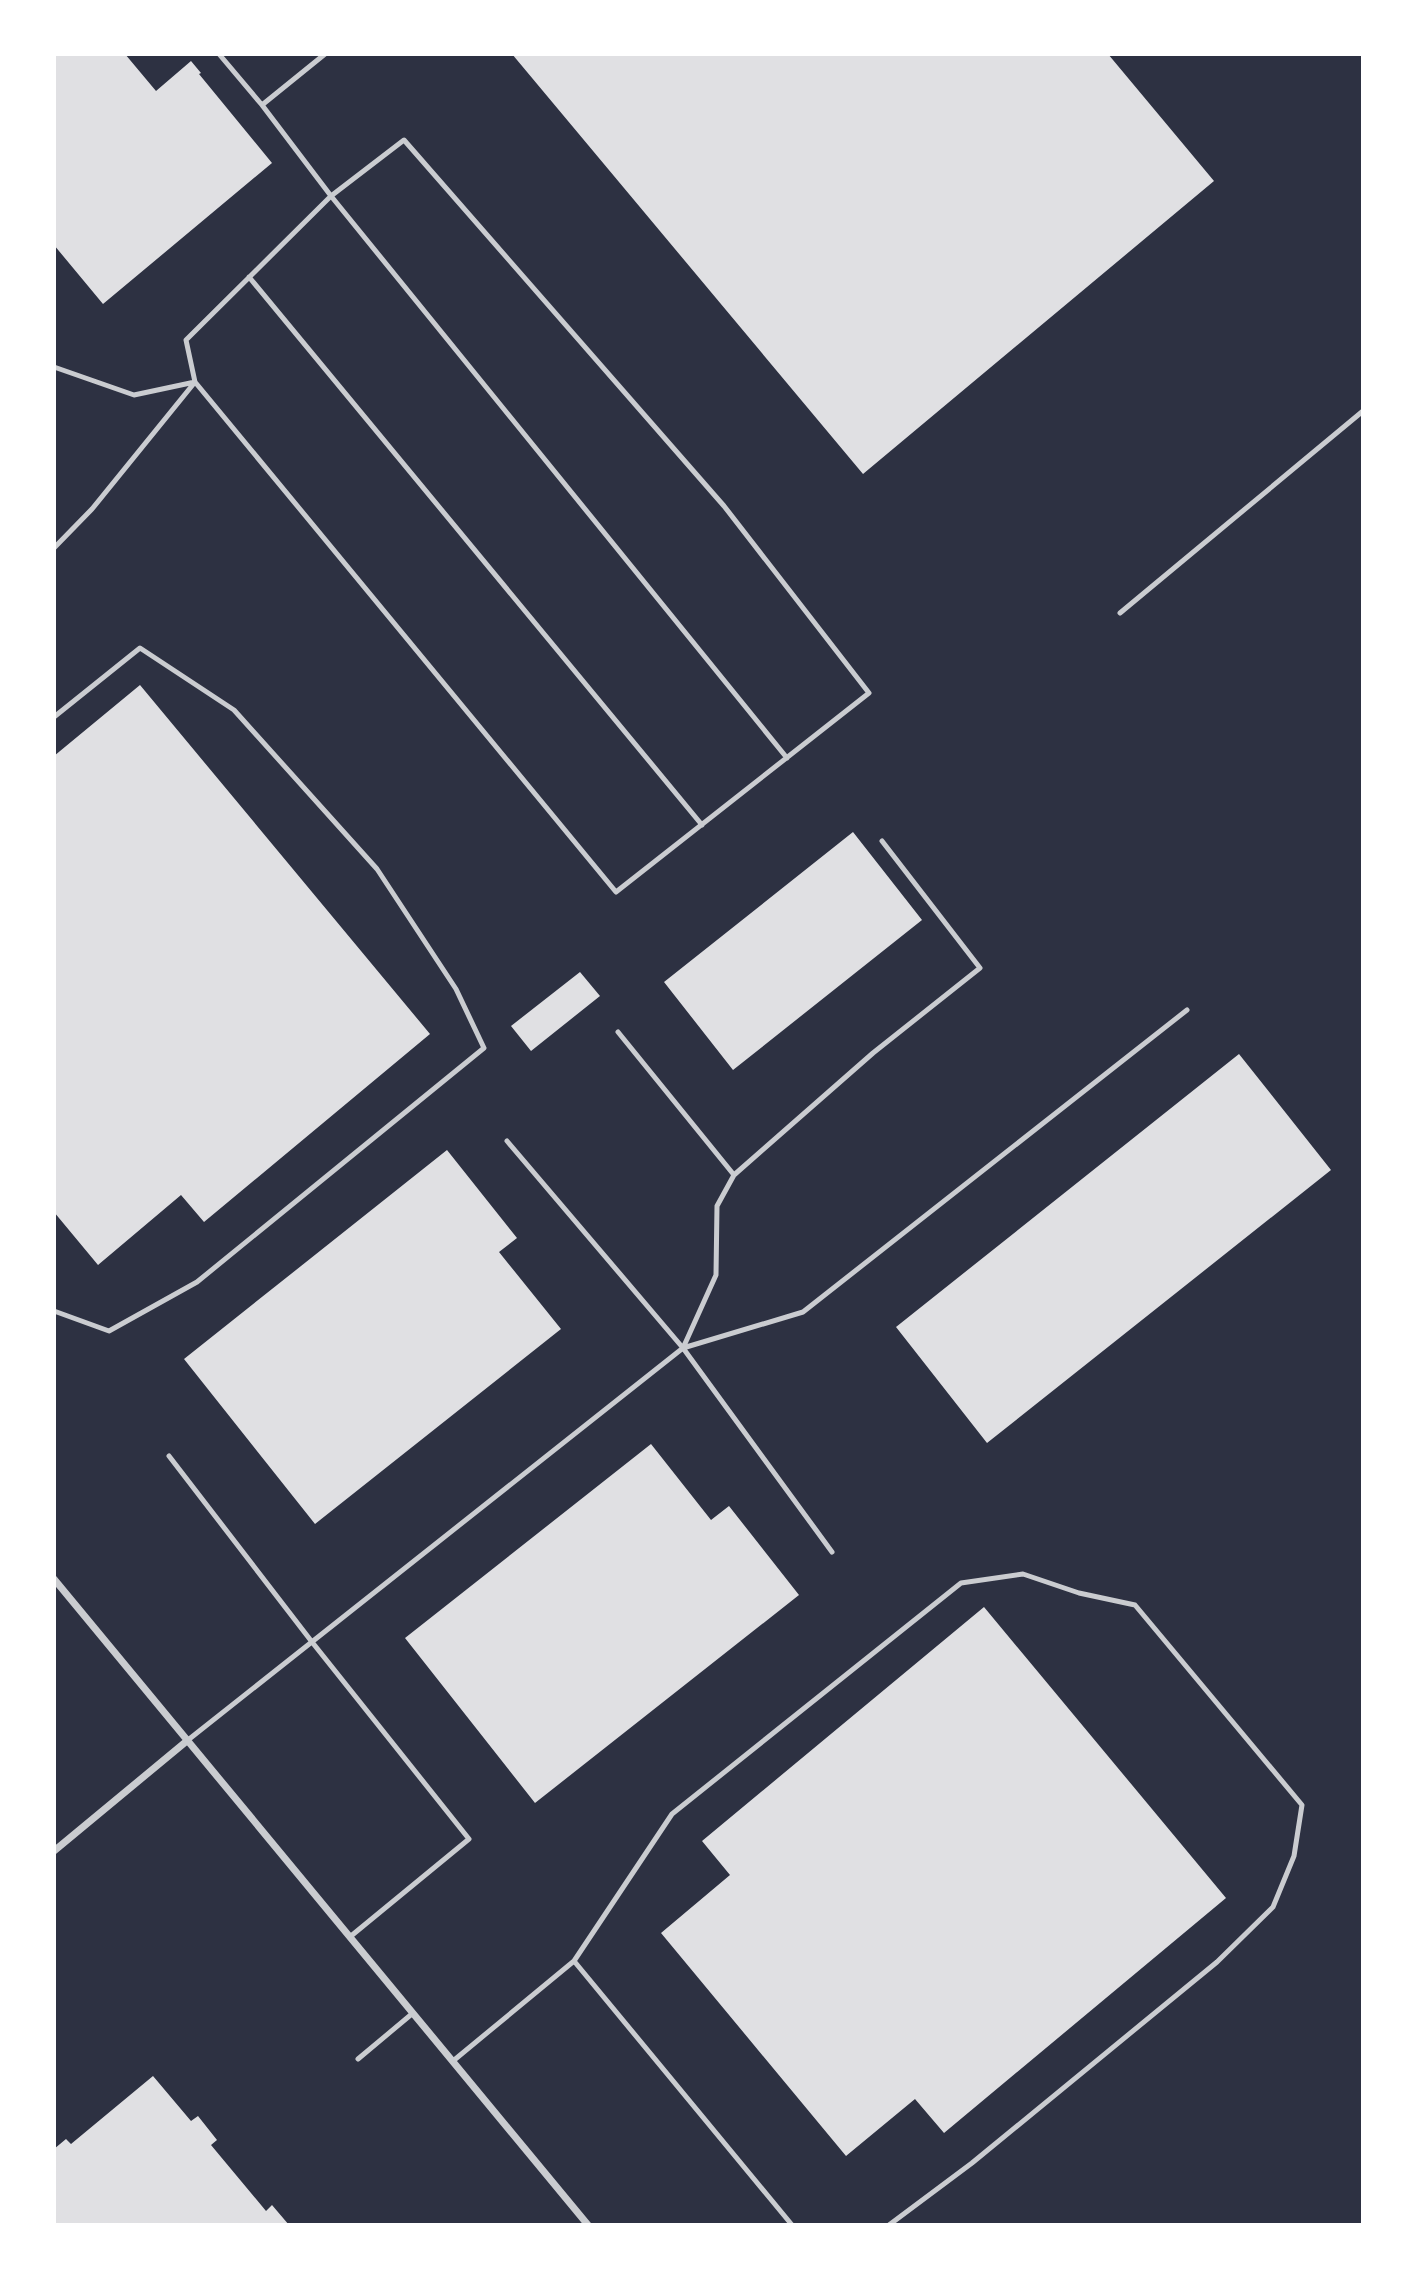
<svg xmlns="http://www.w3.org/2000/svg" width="1417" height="2279" font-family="Overpass,sans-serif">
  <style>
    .building { fill: #e0e0e3 }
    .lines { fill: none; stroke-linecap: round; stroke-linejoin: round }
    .service { stroke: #caccd0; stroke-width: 5 }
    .minor { stroke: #caccd0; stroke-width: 7 }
  </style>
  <rect width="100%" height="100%" fill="#2d3142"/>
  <path class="building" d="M54 54H125L156 91 191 61 201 73 199 74 272 163 103 304 54 245Z
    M512 54H1108L1214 181 863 474Z
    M140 685 430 1034 204 1222 181 1195 98 1265 54 1212V756Z
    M853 832 922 920 733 1070 664 982Z
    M580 972 600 996 531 1051 511 1026Z
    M1239 1054 1331 1170 987 1443 896 1327Z
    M447 1150 517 1238 499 1252 561 1329 315 1524 184 1359Z
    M651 1444 711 1520 729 1506 799 1595 535 1803 405 1638Z
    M984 1607 1226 1898 944 2133 915 2099 846 2156 661 1933 730 1875 702 1841Z
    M153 2076 191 2121 198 2116 217 2140 211 2145 266 2211 272 2205 289 2225H54V2149L66 2139 71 2144Z"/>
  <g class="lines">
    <path class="service" d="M219 54 262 105
      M249 277 702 825
      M54 367 134 395 195 382 186 340 331 196 787 758
      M54 548 92 509 195 382 616 892 869 693 724 506 404 140 331 196 262 105 325 54
      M1120 613 1363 411
      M54 717 140 648 234 710 377 869 456 989 484 1048 197 1282 109 1331 54 1311
      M618 1032 734 1175
      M507 1141 683 1348 832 1552
      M683 1348 716 1275 717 1206 734 1175 873 1053 980 968 882 841
      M169 1456 312 1642 469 1839 351 1936
      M188 1740 683 1348 803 1312 1187 1010
      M574 1961 672 1814 961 1583 1023 1574 1079 1593 1135 1605 1302 1805 1294 1856 1273 1907 1217 1962 972 2163 889 2225
      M358 2059 413 2013
      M453 2061 574 1961 792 2225"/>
    <path class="minor" d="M54 1579 588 2225
      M54 1851 188 1740"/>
  </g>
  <rect width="1417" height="2279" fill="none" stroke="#ffffff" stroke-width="112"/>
</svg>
